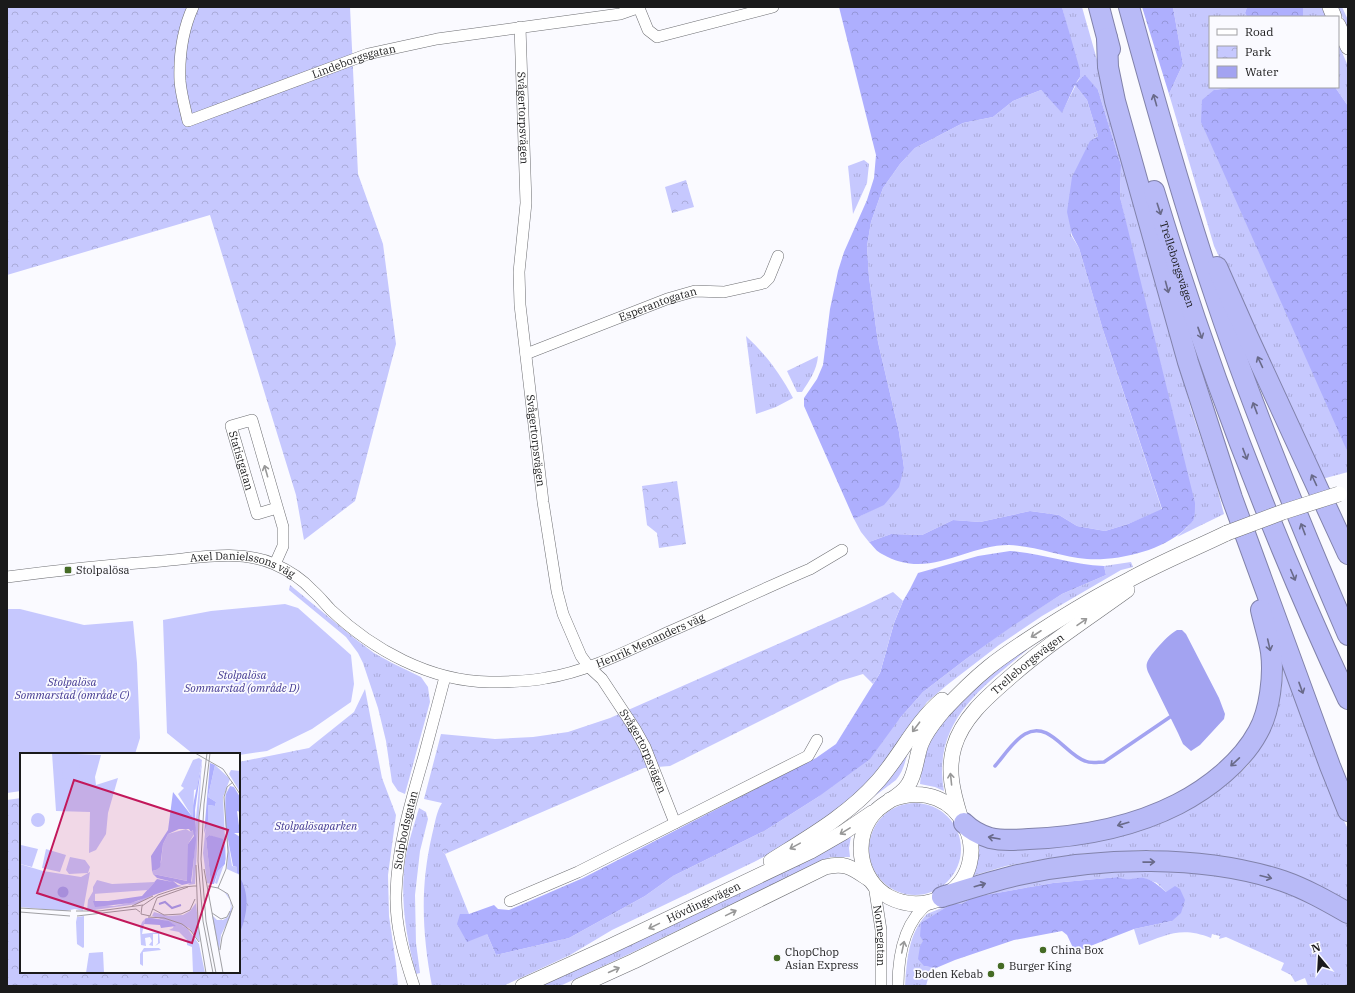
<svg xmlns="http://www.w3.org/2000/svg" width="1355" height="993" font-family="'IBM Plex Serif',serif">
  <style>
    .grass { fill: url(#grass-tufts) }
    .forest { fill: url(#forest-crowns) }
    .park { fill: url(#park-crowns) }
    .garden { fill: #c6c8fe }
    .water { fill: #a3a3f1 }
    .lines { fill: none; stroke-linecap: round; stroke-linejoin: round }
    .stream { stroke: #a3a3f1; stroke-width: 3.5 }
    .street-casing { stroke: #6d6e72; stroke-width: 12 }
    .secondary-casing { stroke: #6d6e72; stroke-width: 16 }
    .highway-casing { stroke: #8182aa; stroke-width: 22 }
    .street { stroke: #fff; stroke-width: 11 }
    .secondary { stroke: #fff; stroke-width: 15 }
    .highway { stroke: #b8baf7; stroke-width: 20 }
    .secondary-bridge-casing { stroke: #6d6e72; stroke-width: 16; stroke-linecap: butt }
    .secondary-bridge { stroke: #fff; stroke-width: 15 }
    .oneway { stroke: #696a89 }
    .oneway2 { stroke: #989898 }
    .poi-dot { fill: #456b25; stroke: #fafaff; stroke-width: 1.5 }
    .labels { text-anchor: middle; dominant-baseline: central; stroke-width: 3.5; stroke-linejoin: round; paint-order: stroke }
    .street-label { font-size: 11px; fill: #1a1a1b; stroke: #fafaff }
    .poi-label { font-size: 11px; fill: #1a1a1b; stroke: #fafaff; text-anchor: start }
    .park-label { font-size: 11px; font-style: italic; fill: #413790; stroke: #fafaff }
    .inset-river { fill: none; stroke: #a3a3f1; stroke-width: 2 }
    .inset-road { fill: none; stroke: #a0a0a4; stroke-width: 1 }
    .view { fill: #c2185b; fill-opacity: 0.15; stroke: #c2185b; stroke-width: 2 }
    .inset-edge { fill: none; stroke: #1a1a1b; stroke-width: 2 }
  </style>
  <defs>
    <pattern id="grass-tufts" width="24" height="20" patternUnits="userSpaceOnUse"><rect width="24" height="20" fill="#c6c8fe"/><path d="M3 7l-1-3M5 7V3M7 7l1-3M15 17l-1-3M17 17v-4M19 17l1-3" fill="none" stroke="#aaabd9"/></pattern>
    <pattern id="forest-crowns" width="20" height="18" patternUnits="userSpaceOnUse"><rect width="20" height="18" fill="#aeaffe"/><path d="M2 6a3 3 0 1 1 6 0M12 15a3 3 0 1 1 6 0" fill="none" stroke="#9596d9"/></pattern>
    <pattern id="park-crowns" width="20" height="18" patternUnits="userSpaceOnUse"><rect width="20" height="18" fill="#c6c8fe"/><path d="M2 6a3 3 0 1 1 6 0M12 15a3 3 0 1 1 6 0" fill="none" stroke="#aaabd9"/></pattern>
  </defs>
  <rect width="100%" height="100%" fill="#fafaff"/>
  <path class="grass" d="M1062 7H1082L1136 197 1191 409 1215 480 1224 514 1177 537 1193 521 1120 197 1121 165 1098 90 1075 85 1087 100 1098 136 1094 138 1071 235 1079 248 1103 330 1162 510 1128 524 1105 531 1077 526 1059 515 1030 511 980 522 953 520 922 535 891 534 869 542 861 532 854 519 884 504 904 468 899 432 878 342 869 277 867 246 871 222 883 188 900 164 915 148 963 123 993 117 1013 101 1041 90 1062 112 1080 77Z
    M1173 7H1247L1245 13 1247 17H1210V87H1237L1214 90 1348 453V472L1322 479 1214 246 1169 94 1183 64Z
    M1303 7H1322L1326 17H1303Z
    M1338 7H1342L1348 20V30Z
    M1338 43 1348 66V106L1335 87H1338Z
    M864 160 869 164 867 183 853 214 848 166Z
    M746 336C766 355 780 373 793 398L776 407 756 414Z
    M818 356C817 370 809 381 802 392H797L787 371Z
    M1131 562 1133 567 1121 570 1042 616 999 645 947 685 927 702 883 764 863 787 839 809 794 841 754 862 612 930 570 955 503 986H432C422 933 420 887 432 835 435 824 436 812 442 803V851L445 854 469 914 487 934 496 955 569 938 645 896 673 876 766 830 818 797 900 718 923 692 966 659 1013 625 1062 594 1106 575 1104 566Z
    M290 585 354 638 374 653 392 663 421 677 428 687 430 702 405 794 398 791 392 782 386 741 378 708 363 663 358 653 346 637 289 590Z
    M1025 648 1027 650C980 689 932 722 944 791L935 787 920 784 922 763 933 734 955 707 999 667Z
    M1283 662 1329 786 1348 830V904L1186 853 1148 850 1079 854 1045 859 1006 866 972 876 976 865 978 845 1003 847 1192 807C1212 795 1232 782 1248 765 1265 745 1280 709 1282 683 1283 676 1283 669 1283 662Z
    M908 752C905 762 903 772 896 780L868 801Z
    M869 849a46 46 0 1 1 92 0a46 46 0 1 1-92 0Z
    M419 808 426 812 428 819 420 851 415 895 416 943 420 973 416 974C406 937 400 900 405 861 408 843 414 825 419 808Z
    M851 836 849 848 850 857H831L823 860 629 954 560 986H541L630 945Z
    M1111 870 1195 871 1275 885 1348 919V986H1308L1305 978 1295 982 1291 975 1281 970 1284 963 1226 937 1219 939 1220 936 1212 934 1211 938C1181 926 1167 935 1139 945L1134 929 1172 921 1166 892 1157 883 1143 878 1126 880 1118 877 1053 883 974 897 961 904H951L922 923 924 966 936 968 929 975 926 986H905C907 960 908 934 927 914L978 893 1005 885Z"/>
  <path class="forest" d="M839 7H1062L1080 70V77L1076 83 1085 75 1098 90 1121 165 1120 197 1195 503C1195 508 1195 517 1193 521 1191 524 1186 527 1184 530 1161 551 1118 561 1087 559 1061 557 1036 546 1009 545 964 545 929 581 882 554 877 552 873 546 869 542L891 534 922 535 953 520 980 522 1030 511 1059 515 1077 526 1105 531 1128 524 1162 509 1103 330 1079 248 1072 235 1067 212 1072 177 1090 141 1098 136 1087 100 1075 85 1062 113 1041 90 1013 101 993 117 963 123 915 148 900 164 883 188 871 222 867 246 869 277 878 342 899 432 904 468 899 487 884 505 854 519 804 406V398L817 379 823 365 830 309 838 271 844 252 867 200 874 178 876 155Z
    M1142 7H1173L1183 64 1169 94Z
    M1247 7H1303V17H1247L1245 13Z
    M1237 87H1335L1348 106V453L1201 122 1202 100 1214 90Z
    M1010 551C1042 553 1072 565 1104 566L1106 575 1062 594 1014 625 966 659 923 692 900 718 870 759 818 797 766 830 673 876 645 896 569 938 496 955 487 934 467 942 457 924 460 914H469L494 905 498 909 509 910 583 878 816 758 836 744 880 673 894 623 903 601 910 589 918 573 978 556Z
    M1118 877C1131 882 1133 877 1144 878 1153 880 1159 886 1166 892L1175 886 1180 889 1185 900 1181 913 1172 921 1134 929 1075 952 1067 935 1062 931 1014 940 955 960 936 968 924 966 918 959 920 946 923 941 920 936 921 923 951 904H961L974 897 1053 883Z"/>
  <path class="park" d="M7 7H350L358 174 383 244 396 344 355 501 304 540 296 495 210 215 7 275Z
    M686 180 694 207 672 213 665 187Z
    M677 481 686 544 659 548 657 533 647 525 642 486Z
    M893 592 903 601 894 623 880 673 873 684 863 674 840 681 670 766 644 768 445 854 442 851V803L424 799 441 734 495 739 533 737 568 732 610 718 864 606Z
    M365 689 382 778 396 815 388 875 389 916 396 964 398 986H7V800L21 798V972H239V762L309 748 354 712Z"/>
  <path class="garden" d="M285 604 298 608 351 655 354 684 351 702 312 729 267 751 239 755V754H193L167 733 163 620 211 611Z
    M7 609H20L84 625 133 621 137 663 140 738 135 754H21V791L7 793Z"/>
  <path class="water" d="M1177 630H1182L1186 634 1219 698 1225 714 1224 719 1200 745 1191 751 1183 744 1178 733 1148 672C1147 669 1146 666 1147 663 1150 654 1169 634 1177 630Z
    M239 876C251 895 247 916 239 935Z"/>
  <g class="lines">
    <path class="stream" d="M995 766C1004 756 1013 741 1025 734 1049 720 1065 754 1085 761 1091 764 1098 762 1104 762L1170 717"/>
    <g class="street-casing">
      <g id="street">
        <path id="s1" d="M193 7C183 29 179 56 180 81 181 94 185 108 188 121L368 54 437 39 620 14 640 7"/>
        <path d="M639 8 648 30 657 37 773 7"/>
        <path id="s2" d="M520 27 526 203 519 272 520 305 543 502 557 591 563 614 581 656 589 667 602 679 635 729 645 747 675 823"/>
        <path id="s3" d="M526 354 667 299 695 291 724 292 764 283 769 278 778 256"/>
        <path id="s4" d="M275 564 283 546V527L252 420 231 426 257 514 277 508"/>
        <path id="s5" d="M7 577C59 570 110 565 162 561 198 558 240 549 274 564 288 570 303 580 313 591 320 597 325 604 331 610 373 650 430 681 489 682 508 682 527 682 546 678 590 671 631 649 671 631 717 611 763 589 810 569L842 550"/>
        <path id="s6" d="M874 885 881 930V986"/>
        <path d="M510 901 578 872 808 756 817 740"/>
        <path id="s7" d="M414 986C404 956 395 926 396 894 397 847 411 801 424 756 431 730 438 703 445 677"/>
        <path d="M898 986C898 955 904 921 930 902"/>
      </g>
    </g>
    <g class="secondary-casing">
      <g id="secondary">
        <path d="M1330 7 1334 17"/>
        <path d="M1338 25 1348 47"/>
        <path d="M890 800C962 771 1001 865 943 897 926 906 906 906 889 897 858 880 851 835 877 810 887 801 901 796 908 785 916 774 916 757 921 744 926 731 935 721 943 711 957 696 973 680 989 667 1005 654 1024 642 1041 631 1069 613 1097 596 1127 581 1159 563 1194 549 1227 533"/>
        <path id="s8" d="M960 816C953 793 947 771 954 747 962 719 986 698 1008 679 1045 646 1087 619 1127 590"/>
        <path d="M771 861C809 837 848 815 878 781 901 755 915 723 942 700"/>
        <path id="s9" d="M523 986 609 947 811 851 844 832 872 813"/>
        <path d="M579 986 634 961 825 867C846 862 852 868 869 879"/>
      </g>
    </g>
    <g class="highway-casing">
      <g id="highway">
        <path d="M1099 7 1110 49"/>
        <path d="M1129 7C1156 106 1184 205 1217 302 1255 415 1301 526 1348 635"/>
        <path d="M1107 38 1108 67 1115 101 1188 362 1232 498 1330 766 1348 811"/>
        <path id="s10" d="M1154 191C1206 363 1272 536 1348 699"/>
        <path d="M1217 267 1248 337 1348 554"/>
        <path d="M964 823C971 830 980 835 990 838 1003 841 1016 840 1029 839 1080 837 1133 827 1178 804 1209 788 1242 762 1258 732 1270 711 1274 675 1271 652 1269 638 1264 624 1261 610"/>
        <path d="M942 897C968 889 993 881 1018 875 1101 857 1202 854 1283 881 1306 889 1327 901 1348 913"/>
      </g>
    </g>
    <use href="#street" class="street"/>
    <use href="#secondary" class="secondary"/>
    <use href="#highway" class="highway"/>
    <g class="secondary-bridge-casing">
      <path id="secondary-bridge" d="M1227 533 1283 512 1339 494"/>
    </g>
    <use href="#secondary-bridge" class="secondary-bridge"/>
  </g>
  <defs><path id="oneway-shaft" d="M-6 0H5M1.5-3L5.5 0L1.5 3" fill="none" stroke-width="1.6" stroke-linecap="round" stroke-linejoin="round"/></defs>
  <g class="oneway">
    <use href="#oneway-shaft" transform="translate(1155 100) rotate(-106)"/>
    <use href="#oneway-shaft" transform="translate(1159 209) rotate(72)"/>
    <use href="#oneway-shaft" transform="translate(1167 287) rotate(75)"/>
    <use href="#oneway-shaft" transform="translate(1200 333) rotate(70)"/>
    <use href="#oneway-shaft" transform="translate(1260 362) rotate(-115)"/>
    <use href="#oneway-shaft" transform="translate(1255 408) rotate(-111)"/>
    <use href="#oneway-shaft" transform="translate(1245 454) rotate(69)"/>
    <use href="#oneway-shaft" transform="translate(1314 480) rotate(-115)"/>
    <use href="#oneway-shaft" transform="translate(1303 529) rotate(-111)"/>
    <use href="#oneway-shaft" transform="translate(1293 575) rotate(67)"/>
    <use href="#oneway-shaft" transform="translate(1269 645) rotate(77)"/>
    <use href="#oneway-shaft" transform="translate(1301 688) rotate(70)"/>
    <use href="#oneway-shaft" transform="translate(1235 762) rotate(137)"/>
    <use href="#oneway-shaft" transform="translate(1123 824) rotate(164)"/>
    <use href="#oneway-shaft" transform="translate(994 838) rotate(-170)"/>
    <use href="#oneway-shaft" transform="translate(1149 862) rotate(-1)"/>
    <use href="#oneway-shaft" transform="translate(1266 877) rotate(14)"/>
    <use href="#oneway-shaft" transform="translate(980 885) rotate(-16)"/>
  </g>
  <g class="oneway2">
    <use href="#oneway-shaft" transform="translate(266 471) rotate(-106)"/>
    <use href="#oneway-shaft" transform="translate(1082 622) rotate(-35)"/>
    <use href="#oneway-shaft" transform="translate(1036 634) rotate(147)"/>
    <use href="#oneway-shaft" transform="translate(916 727) rotate(127)"/>
    <use href="#oneway-shaft" transform="translate(951 779) rotate(-96)"/>
    <use href="#oneway-shaft" transform="translate(845 831) rotate(148)"/>
    <use href="#oneway-shaft" transform="translate(795 846) rotate(151)"/>
    <use href="#oneway-shaft" transform="translate(731 913) rotate(-26)"/>
    <use href="#oneway-shaft" transform="translate(654 926) rotate(154)"/>
    <use href="#oneway-shaft" transform="translate(903 947) rotate(-78)"/>
    <use href="#oneway-shaft" transform="translate(614 970) rotate(-24)"/>
  </g>
  <g class="poi-dot">
    <rect x="64" y="566" width="8" height="8" rx="2"/>
    <circle cx="1043" cy="950" r="4"/>
    <circle cx="777" cy="958" r="4"/>
    <circle cx="1001" cy="966" r="4"/>
    <circle cx="991" cy="974" r="4"/>
  </g>
  <g class="labels">
    <g class="street-label">
      <text stroke="none"><textPath href="#s1" startOffset="293">Lindeborgsgatan</textPath></text>
      <text stroke="none"><textPath href="#s2" startOffset="91">Svågertorpsvägen</textPath></text>
      <text stroke="none"><textPath href="#s10" startOffset="77">Trelleborgsvägen</textPath></text>
      <text stroke="none"><textPath href="#s3" startOffset="141">Esperantogatan</textPath></text>
      <text stroke="none"><textPath href="#s2" startOffset="415">Svågertorpsvägen</textPath></text>
      <text stroke="none"><textPath href="#s4" startOffset="208">Statistgatan</textPath></text>
      <text stroke="none"><textPath href="#s5" startOffset="238">Axel Danielssons väg</textPath></text>
      <text stroke="none"><textPath href="#s5" startOffset="689">Henrik Menanders väg</textPath></text>
      <text stroke="none"><textPath href="#s8" startOffset="183">Trelleborgsvägen</textPath></text>
      <text stroke="none"><textPath href="#s2" startOffset="751">Svågertorpsvägen</textPath></text>
      <text stroke="none"><textPath href="#s7" startOffset="159">Stolpbodsgatan</textPath></text>
      <text stroke="none"><textPath href="#s9" startOffset="199">Hövdingevägen</textPath></text>
      <text stroke="none"><textPath href="#s6" startOffset="51">Nornegatan</textPath></text>
    </g>
    <g class="poi-label">
      <text x="76" y="570">Stolpalösa</text>
      <text x="1051" y="950">China Box</text>
      <text x="785" y="952">ChopChop<tspan x="785" dy="13">Asian Express</tspan></text>
      <text x="1009" y="966">Burger King</text>
      <text x="983" y="974" text-anchor="end">Boden Kebab</text>
    </g>
    <g class="park-label">
      <text x="242" y="675">Stolpalösa<tspan x="242" dy="13">Sommarstad (område D)</tspan></text>
      <text x="72" y="682">Stolpalösa<tspan x="72" dy="13">Sommarstad (område C)</tspan></text>
      <text x="316" y="826">Stolpalösaparken</text>
    </g>
  </g>
  <g transform="translate(20 753)">
    <rect width="220" height="220" fill="#fafaff"/>
    <path d="M182 5 175 131 168 132 172 128 176 78 168 91V128L133 121 132 118 136 117 141 109 143 91 148 81 166 76 171 79 175 75ZM195 12 210 26 203 44 206 106 197 131 195 130 198 118 203 113 204 88 189 82 186 85 191 131 187 130 183 100 188 52 195 53 196 49 188 44ZM211 17 220 18V39L209 21ZM208 34 206 41V76L212 113 217 114V120L220 122 207 116 208 96 205 67V45L206 38ZM11 67a7 7 0 1 1 14 0a7 7 0 1 1-14 0ZM159 132 162 133 137 140 117 151 67 158 68 147 75 135V151L94 153 118 148 133 140ZM203 137 207 141 209 144 211 150 212 156 210 164 201 182 199 199 192 162 197 167H203L208 164 211 154 210 147ZM176 150 180 189 169 175 132 163 134 159 148 163 163 162 170 158ZM64 163V194L63 195 57 191 56 169 57 164ZM126 165H132L151 168 167 175 179 191 185 220H173L172 194 167 192V187L159 179 149 177 153 175 154 172 149 168 125 166 122 181 139 179 140 190 135 193 138 190V181H133V193L129 192 132 188 130 184 125 185 126 193 121 192 120 175 122 169ZM124 195H139L141 197 123 199V213L120 211V201Z" fill="#c6c8fe"/>
    <path d="M182 9 175 57 176 87 171 130 162 132 153 128 159 133 111 150 75 154 73 148H88L122 143 137 126 153 129 137 125 133 121 167 128 168 91 174 83 173 77 171 79 169 76H159L148 81 143 91 140 114 136 117 132 118 131 103 148 77 153 39 171 62ZM190 10 195 12 188 44 196 49 195 53 188 52V67L184 81ZM210 33 214 34 220 44V59L217 58 220 80H214L220 84V122L217 120V114L213 113 206 76V41ZM189 82 203 86 205 96V111L198 118 194 131H191L186 85ZM129 165 149 168 156 173 141 175 140 172 124 171 125 166Z" fill="#aeaffe"/>
    <path d="M32 0 81 2 75 24 76 32 98 25 88 60 86 81 76 97 69 100 70 59 36 58ZM0 111 23 118 61 124 70 119 63 158 55 156 45 158 0 154ZM77 127 92 131 135 129 128 137 73 141V134ZM83 199 84 220H66L69 200Z" fill="#c6c8fe"/>
    <path d="M43 2 58 3 57 26 42 25ZM60 4H74V27L59 26ZM179 5 182 7 177 36 174 37 173 65 158 41 164 35 161 33 173 7ZM1 92 18 96 12 114 0 111ZM26 96 46 102 40 119 22 115ZM50 104 65 107 70 114 68 120 49 121 46 117Z" fill="#c6c8fe"/>
    <path d="M37.5 139a5.5 5.5 0 1 1 11 0a5.5 5.5 0 1 1-11 0Z" fill="#a3a3f1"/>
    <path class="inset-river" d="M139 151 145 149 152 155 161 152"/>
    <path class="inset-road" d="M175 0 203 16 220 41M187 0 179 64 178 108 183 168 193 220M190 0 184 51 181 106 186 168 196 220M176 112 178 171 186 220M184 116 203 220M188 133 198 135 206 116 208 99 204 44 207 34 213 29M168 134 137 145 130 163 121 161 122 153 138 142 156 136 164 134 174 133H177M198 135 208 141 213 154 202 184 200 197M112 153 133 143M0 155 51 158M133 156 144 162 161 161 170 157 175 146M56 158H79L123 152M0 159 50 163M192 160 201 166 207 164 210 158M57 163 116 156 120 159M128 164 144 165 162 171 171 178 179 189"/>
    <path class="view" d="M54 27 208 77 172 190 17 140Z"/>
    <rect width="220" height="220" class="inset-edge"/>
  </g>
  <rect width="1355" height="993" fill="none" stroke="#1a1a1b" stroke-width="16"/>
  <rect x="1209" y="16" width="130" height="72" fill="#fafaff" stroke="#a0a0a4"/>
  <rect x="1217" y="29" width="20" height="6" fill="#ffffff" stroke="#a0a0a4"/>
  <text x="1245" y="36" font-size="12" fill="#1a1a1b">Road</text>
  <rect x="1217" y="46" width="20" height="12" fill="url(#park-crowns)" stroke="#a0a0a4"/>
  <text x="1245" y="56" font-size="12" fill="#1a1a1b">Park</text>
  <rect x="1217" y="66" width="20" height="12" fill="#a3a3f1" stroke="#a0a0a4"/>
  <text x="1245" y="76" font-size="12" fill="#1a1a1b">Water</text>
  <g transform="translate(1319 957) rotate(342)" stroke="#fafaff" stroke-width="3" paint-order="stroke">
  <path d="M0-3L7 15L0 10L-7 15Z" fill="#1a1a1b"/>
  <text y="-6" font-size="11" font-weight="bold" text-anchor="middle" fill="#1a1a1b">N</text>
  </g>
</svg>
